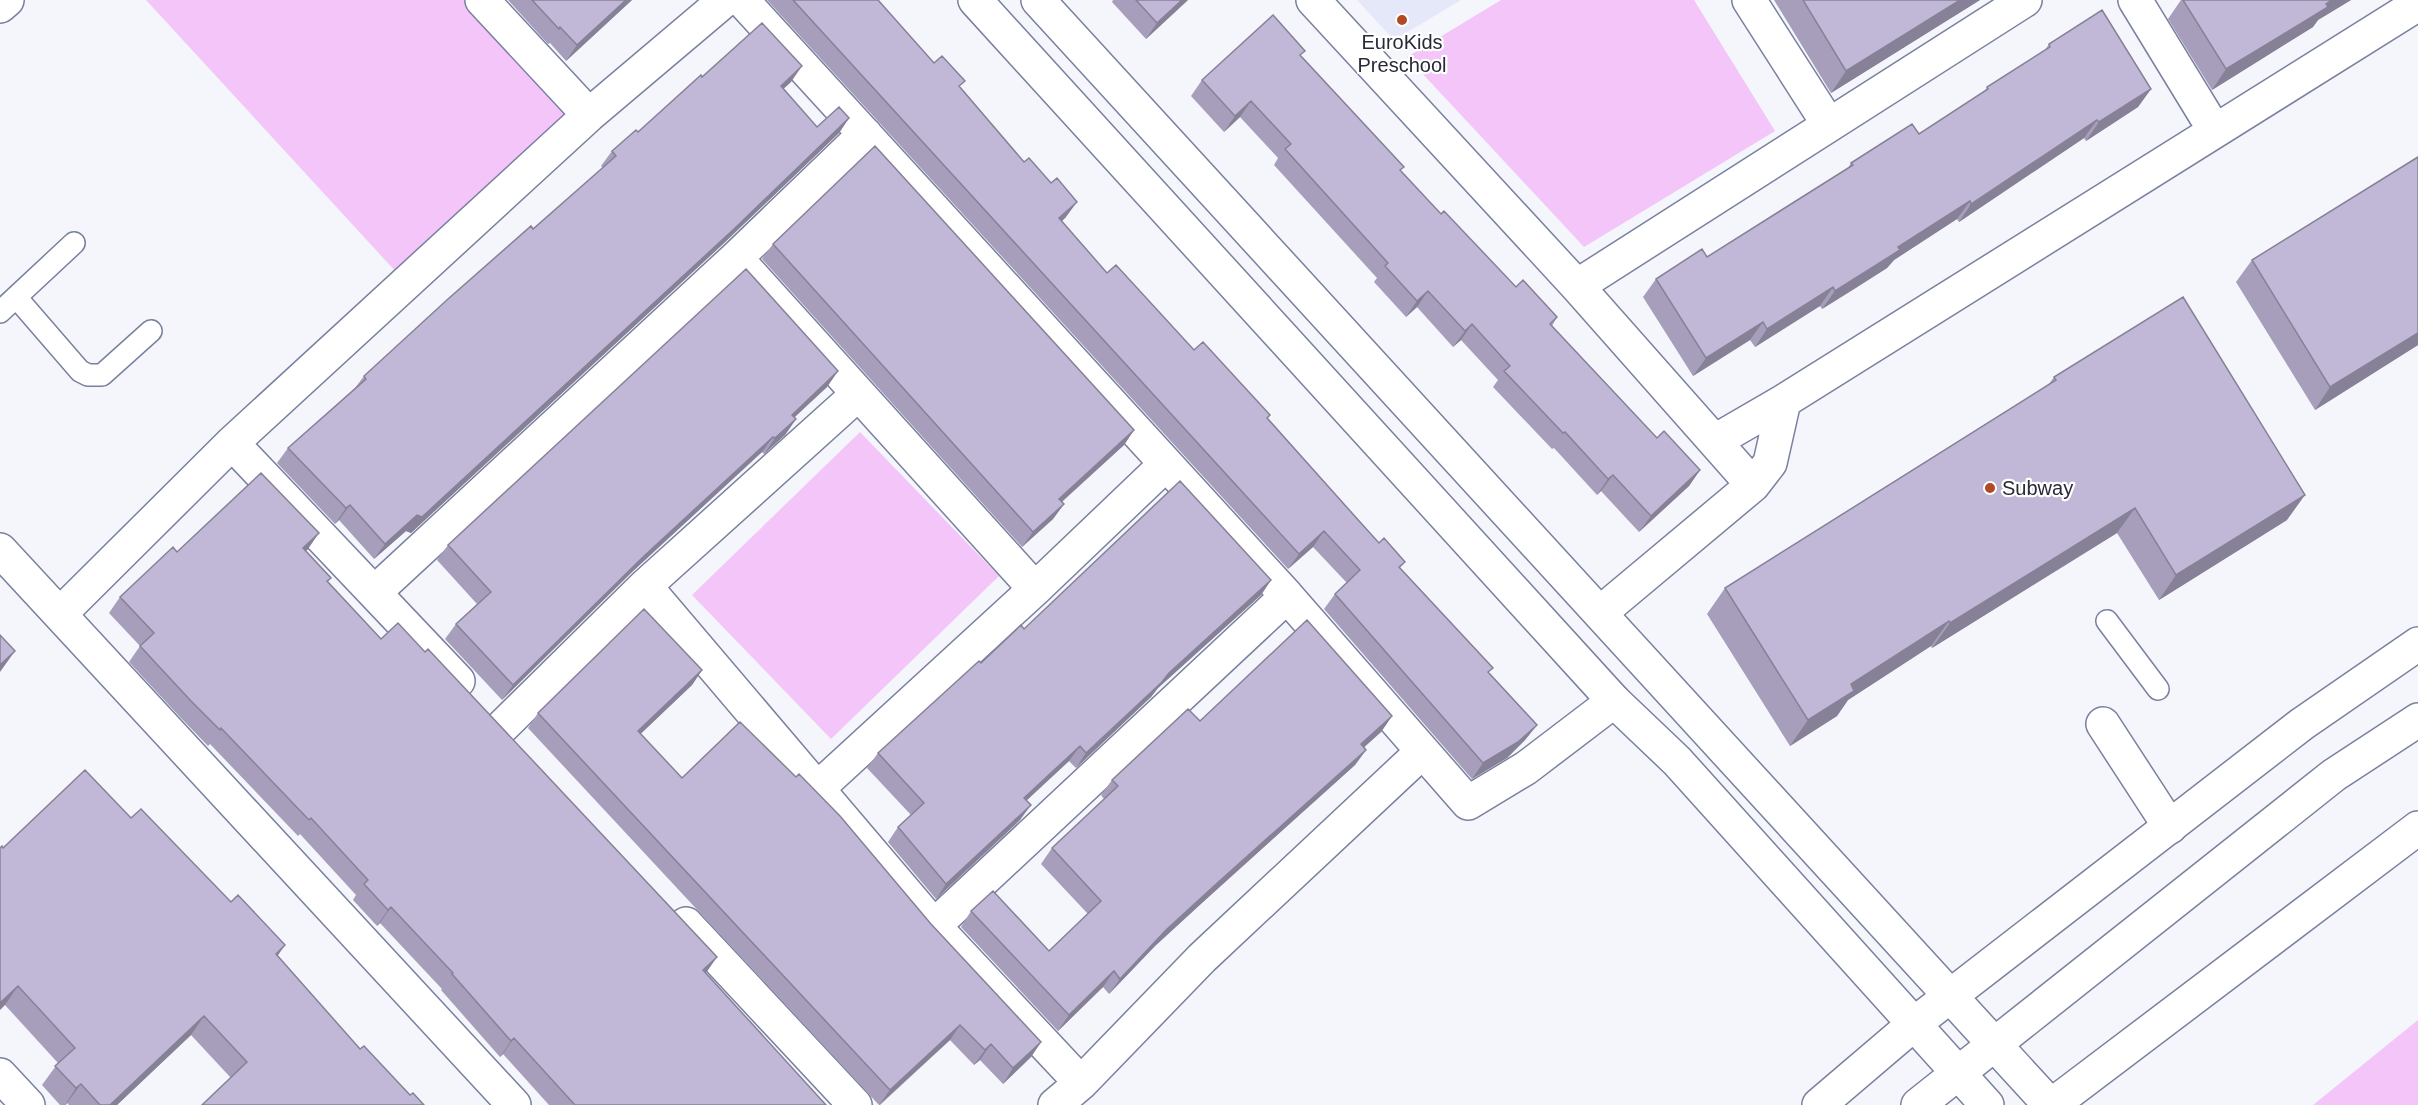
<svg xmlns="http://www.w3.org/2000/svg" width="2418" height="1105" font-family="Helvetica,sans-serif">
  <style>
    .built { fill: #e4e8f8 }
    .green { fill: #f3c5f8 }
    .lines { fill: none; stroke-linecap: round; stroke-linejoin: round }
    .service-casing { stroke: #79819e; stroke-width: 24 }
    .minor-casing { stroke: #79819e; stroke-width: 36 }
    .tertiary-casing { stroke: #79819e; stroke-width: 36 }
    .service { stroke: #fff; stroke-width: 21 }
    .minor { stroke: #fff; stroke-width: 33 }
    .tertiary { stroke: #fff; stroke-width: 33 }
    .wall { fill: #a69eba }
    .shaded-wall { fill: #878197 }
    .building { fill: #c1b8d8; stroke: #878197; stroke-width: 1.5 }
    .poi-dot { fill: #b14925; stroke: #fff; stroke-width: 2 }
    .labels { text-anchor: middle; dominant-baseline: central; stroke-width: 4.5; stroke-linejoin: round; paint-order: stroke }
    .poi-label { font-size: 20px; fill: #282b37; stroke: #fff }
  </style>
  <rect width="100%" height="100%" fill="#f4f6fc"/>
  <path class="built" d="M1357 0H1461L1394 40Z"/>
  <path class="green" d="M146 0H469L573 112 398 274Z
    M1501 0H1694L1775 131 1584 247 1407 57Z
    M860 432 999 576 831 739 692 595Z
    M2418 1020V1105H2313Z"/>
  <g class="lines">
    <g class="service-casing">
      <path id="service" d="M16 297 80 371 88 375H102L151 331
        M0 312 74 243
        M2107 621 2158 689"/>
    </g>
    <g class="minor-casing">
      <path id="minor" d="M482 0 589 115
        M742 0 1287 596 1468 803 1526 768 1614 701
        M1313 0 1577 286 1753 485
        M1749 0 1829 125
        M2135 0 2215 131
        M0 6 7 0
        M736 258 1035 589
        M1577 286 2025 0
        M1715 441 1784 401 2418 4
        M232 443 458 681
        M0 550 514 1105
        M645 586 934 926 1081 1083
        M375 592 736 258 865 134
        M1600 613 1753 485 1770 463 1784 401
        M60 614 232 443 589 115 725 0
        M2103 724 2170 827
        M502 727 645 586 858 394
        M817 789 1035 589 1166 464
        M686 924 855 1105
        M934 926 1287 596
        M0 1075 28 1105
        M1055 1105 1081 1083 1202 958 1422 752
        M2052 1105 2418 828"/>
    </g>
    <g class="tertiary-casing">
      <path id="tertiary" d="M975 0 1614 701 1677 761 1987 1105
        M1038 0 2050 1105
        M1819 1105 1914 1024 2302 724 2418 644
        M1918 1105 2334 775 2418 720"/>
    </g>
    <use href="#service" class="service"/>
    <use href="#minor" class="minor"/>
    <use href="#tertiary" class="tertiary"/>
  </g>
  <path class="wall" d="M508 0H632L566 61 550 43 548 44Z
    M767 0H878L934 63 960 88 1066 217 1061 222 1107 273 1194 350 1268 418 1379 543 1405 562 1400 568 1489 673 1537 725 1525 740 1507 758 1472 779 1324 609 1335 594 1347 583 1313 547 1288 569Z
    M1113 0H1188L1146 39 1112 2Z
    M1774 0H1980L1831 93Z
    M2181 0H2351L2318 20 2313 27 2212 90 2168 19Z
    M2049 44 2151 89 2138 107 2086 141 2084 138 1959 222 1957 219 1894 260 1887 268 1856 288 1822 309 1820 306 1755 347 1750 340 1693 376 1643 297 1656 279 1707 257 1848 168 1851 163 1919 134 1985 91 1987 87 2045 50Z
    M1301 57 1401 171 1441 214 1516 287 1557 317 1552 326 1657 438 1700 470 1689 486 1639 532 1601 491 1597 495 1554 448 1552 449 1493 387 1498 380 1461 340 1453 347 1417 307 1406 317 1374 282 1377 278 1274 165 1278 158 1240 117 1224 132 1191 96 1202 80Z
    M702 77 791 82 783 89 817 127 849 118 839 133 723 244 411 533 406 531 374 559 339 520 335 524 277 463 288 448 355 388 364 376 603 168 601 166 612 151 638 132Z
    M2390 175 2418 345 2315 410 2236 282 2252 260Z
    M773 244 1134 430 1124 445 1062 502 1064 504 1053 519 1022 547 762 259Z
    M838 371 827 387 794 417 796 419 785 435 764 454 762 452 632 572 502 700 445 639 456 624 477 604 437 560 448 545Z
    M2054 377 2287 520 2159 600 2117 533 1932 648 1931 646 1848 700 1837 716 1790 746 1707 614 1725 588 2049 384Z
    M308 549 306 551 331 578 328 582 381 639 706 973 826 1105H549L503 1054 500 1057 441 990 442 989 380 923 377 926 353 900 356 895 300 834 298 836 210 744 208 746 180 717 129 662 140 646 109 613 120 597 177 552Z
    M1271 580 1261 595 1158 688 1151 697 1076 768 1069 761 1027 800 1020 820 936 899 888 842 898 827 911 815 867 768 878 753 981 663 1024 629Z
    M702 670 692 685 640 734 682 778 931 924 1041 1042 1031 1057 1003 1084 980 1060 974 1065 950 1040 880 1105H879L528 728 538 713Z
    M1392 716 1381 732 1364 747 1366 750 1355 765 1203 902 1155 946 1109 994 1103 987 1058 1031 961 927 971 911 1049 951 1088 914 1041 864 1052 848 1104 799 1101 795 1112 780 1200 721Z
    M131 818 277 956 360 1049 410 1095 424 1105 231 1078 191 1035 117 1105H69L67 1103 66 1105H60L42 1085 58 1063 5 1005 3 848Z"/>
  <path class="shaded-wall" d="M626 0H632L566 61 577 45Z
    M1182 0H1188L1146 39 1157 23Z
    M1960 0H1980L1831 93 1846 71Z
    M2332 0H2351L2318 20 2313 27 2212 90 2226 69Z
    M802 66 791 82 770 101 781 86Z
    M2151 89 2138 107 2086 141 2099 122Z
    M1251 101 1240 117 1224 132 1235 116Z
    M849 118 839 133 723 244 411 533 406 531 374 559 385 544Z
    M2097 120 2084 138 1959 222 1971 204Z
    M1970 201 1957 219 1894 260 1887 268 1822 309 1835 291 1898 247Z
    M1077 202 1066 217 1048 234 1059 218Z
    M1833 287 1820 306 1755 347 1767 329Z
    M1428 291 1417 307 1406 317 1417 301Z
    M1763 322 1750 340 1693 376 1706 358Z
    M1472 324 1461 340 1453 347 1465 331Z
    M2418 333V345L2315 410 2330 387Z
    M838 371 827 387 781 430 792 415Z
    M796 419 785 435 764 454 775 438Z
    M1134 430 1124 445 1048 514 1059 499Z
    M773 437 762 452 632 572 502 700 513 685 643 557Z
    M1700 470 1689 486 1639 532 1651 516Z
    M1613 475 1601 491 1597 495 1608 479Z
    M2305 495 2287 520 2159 600 2176 575Z
    M1064 504 1053 519 1022 547 1033 532Z
    M350 505 339 520 335 524 346 508Z
    M2135 508 2117 533 1932 648 1950 623Z
    M1324 531 1313 547 1288 569 1299 554Z
    M319 533 308 549 292 564 303 548Z
    M1271 580 1261 595 1158 688 1151 697 1076 768 1086 753 1169 673Z
    M1949 621 1931 646 1848 700 1837 716 1790 746 1808 720 1851 684Z
    M15 651 0 672V665Z
    M702 670 692 685 627 747 638 731Z
    M1392 716 1381 732 1350 760 1361 744Z
    M1537 725 1525 740 1507 758 1472 779 1483 763Z
    M1080 746 1069 761 1014 812 1024 798Z
    M1366 750 1355 765 1203 902 1155 946 1109 994 1120 979 1166 930 1214 886Z
    M1031 805 1020 820 936 899 946 884Z
    M391 907 380 923 377 926 388 910Z
    M285 945 272 964 276 954Z
    M717 957 706 973 703 970Z
    M1114 971 1103 987 1058 1031 1069 1015Z
    M18 986 5 1005 0 1010V1003Z
    M204 1016 191 1035 117 1105H110Z
    M960 1025 950 1040 879 1105 890 1090Z
    M514 1038 503 1054 500 1057 511 1041Z
    M1041 1042 1031 1057 1003 1084 1013 1068Z
    M991 1044 980 1060 974 1065 985 1050Z
    M81 1084 67 1103 65 1105 76 1088Z"/>
  <path class="building" d="M532 0H626L577 45 560 27 559 29Z
    M793 0H878L934 63 942 56 965 81 959 86 1024 162 1029 158 1051 183 1057 178 1077 202 1059 218 1107 273 1116 265 1194 350 1203 342 1270 415 1267 418 1360 522 1379 543 1384 538 1405 562 1399 567 1493 668 1488 672 1537 725 1518 742 1483 763 1335 594 1360 570 1324 531 1299 554Z
    M1136 0H1182L1157 23Z
    M1803 0H1960L1846 71Z
    M2183 0H2332L2326 4 2328 7 2226 69Z
    M2102 10 2151 89 2099 122 2097 120 1971 204 1970 201 1898 247 1900 250 1835 291 1833 287 1767 329 1763 322 1706 358 1656 279 1702 249 1707 257 1853 165 1851 163 1912 124 1919 134 1988 89 1987 87 2050 47 2049 44Z
    M1273 15 1305 51 1300 55 1404 167 1400 170 1441 214 1444 211 1516 287 1523 280 1557 317 1550 324 1657 438 1664 431 1700 470 1651 516 1613 475 1608 479 1565 432 1563 433 1504 371 1510 366 1472 324 1465 331 1428 291 1417 301 1385 266 1388 263 1285 149 1291 144 1251 101 1235 116 1202 80Z
    M762 23 802 66 781 86 817 127 839 107 849 118 734 229 422 517 417 515 385 544 350 505 346 508 288 448 366 379 364 376 448 299 531 226 533 229 616 156 612 151 636 130 638 132 701 75 702 77Z
    M875 146 1134 430 1059 499 1064 504 1033 532 773 244Z
    M2418 157V333L2330 387 2252 260Z
    M746 269 838 371 792 415 796 419 775 438 773 437 643 557 513 685 456 624 491 592 448 545Z
    M2183 297 2305 495 2176 575 2135 508 1950 623 1949 621 1851 684 1854 691 1808 720 1725 588 2056 380 2054 377Z
    M261 473 319 533 303 548 331 578 327 581 381 639 398 623 425 652 428 649 717 957 703 970 826 1105H575L514 1038 511 1041 452 974 453 973 391 907 388 910 364 884 368 880 311 818 309 820 221 728 220 730 191 701 140 646 154 633 120 597 173 547 177 552Z
    M1180 481 1271 580 1169 673 1162 682 1086 753 1080 746 1024 798 1031 805 946 884 898 827 924 803 878 753 979 661 981 663 1021 625 1024 629Z
    M644 609 702 670 638 731 682 778 740 722 796 777 799 774 840 816 931 924 1041 1042 1013 1068 991 1044 985 1050 960 1025 890 1090 538 713Z
    M1307 620 1392 716 1361 744 1366 750 1214 886 1166 930 1120 979 1114 971 1069 1015 971 911 993 891 1049 951 1101 901 1052 848 1118 786 1112 780 1188 709 1200 721Z
    M0 635 15 651 0 665Z
    M85 770 131 818 141 809 231 902 238 895 285 945 276 954 360 1049 364 1046 410 1095 413 1093 424 1105H202L247 1062 204 1016 110 1105H100L81 1084 76 1088 55 1066 75 1048 18 986 0 1003V848L2 846 3 848Z"/>
  <g class="poi-dot">
    <circle cx="1402" cy="20" r="6"/>
    <circle cx="1990" cy="488" r="6"/>
  </g>
  <g class="labels">
    <g class="poi-label">
      <text x="1402" y="42">EuroKids<tspan x="1402" dy="23">Preschool</tspan></text>
      <text x="2002" y="488" text-anchor="start">Subway</text>
    </g>
  </g>
</svg>
